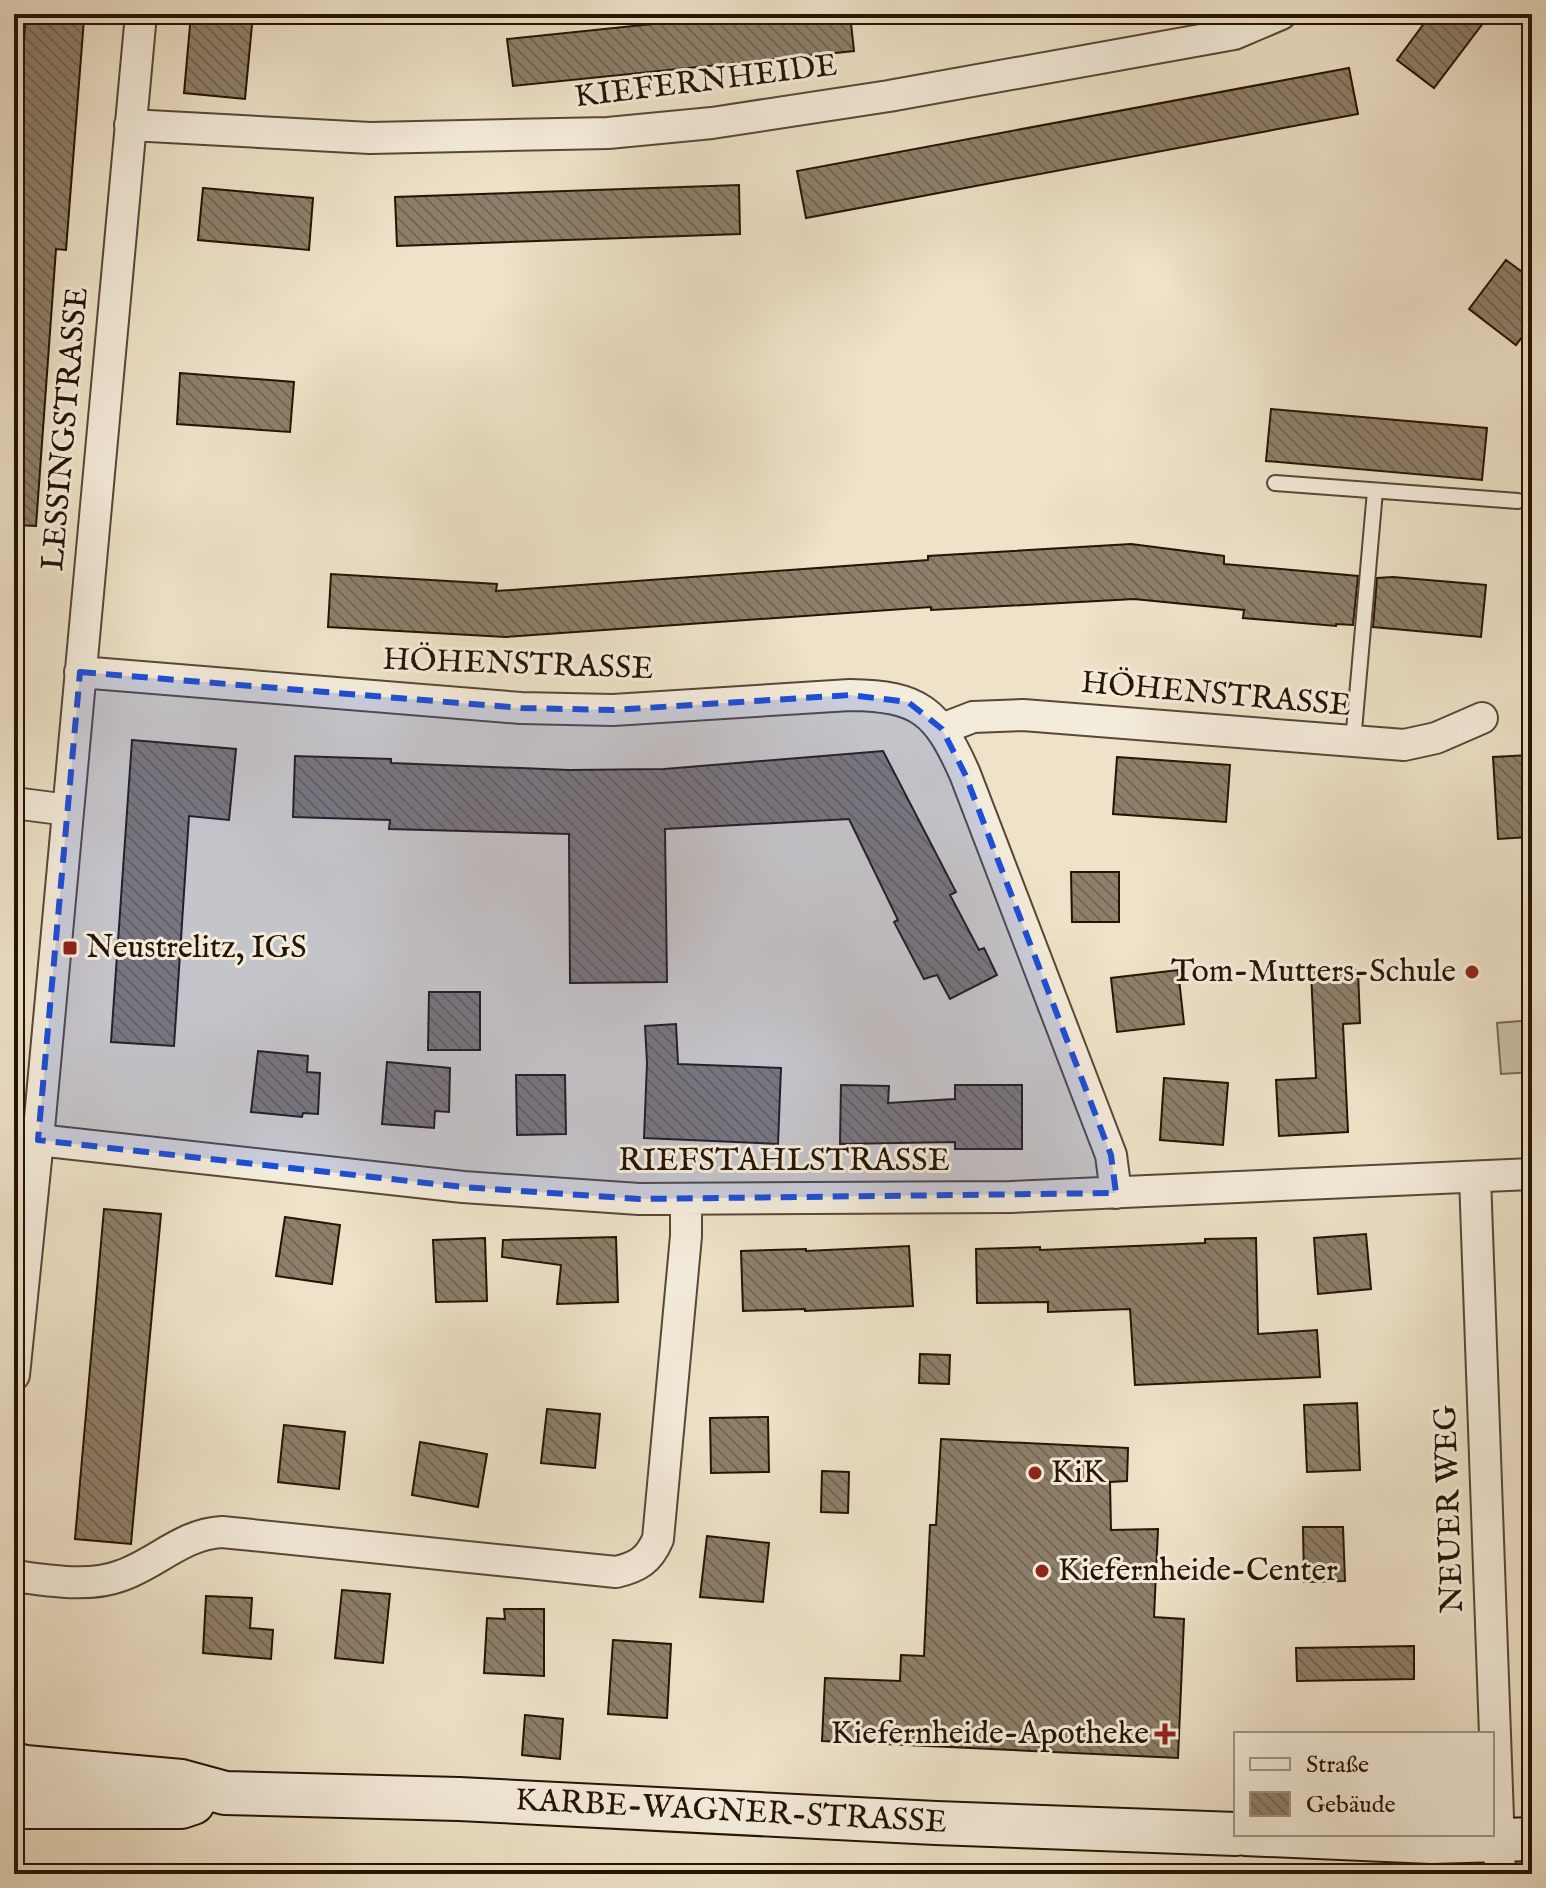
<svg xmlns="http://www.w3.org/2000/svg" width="1546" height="1888" font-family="'IM FELL English',serif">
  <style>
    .garden { fill: #ccbfa7; stroke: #786956; stroke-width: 2 }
    .building { fill: url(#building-back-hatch); stroke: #251305; stroke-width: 2 }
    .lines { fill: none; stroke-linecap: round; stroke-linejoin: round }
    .lane-casing { stroke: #574736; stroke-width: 18 }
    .street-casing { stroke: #574736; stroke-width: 34 }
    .secondary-casing { stroke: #251305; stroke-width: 46 }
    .lane { stroke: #f4ecdb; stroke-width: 14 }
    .street { stroke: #f4ecdb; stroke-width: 30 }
    .secondary { stroke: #f4ecdb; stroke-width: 42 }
    .marked { fill: #1d4ed8; fill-opacity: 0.2; stroke: #1d4ed8; stroke-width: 6; stroke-dasharray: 16 10; stroke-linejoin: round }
    .poi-dot { fill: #8f2418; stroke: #f4ecdb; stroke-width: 3 }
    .labels { text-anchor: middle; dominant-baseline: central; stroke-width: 6; stroke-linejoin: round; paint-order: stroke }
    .street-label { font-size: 32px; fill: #251305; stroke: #f4ecdb }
    .poi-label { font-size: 32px; fill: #251305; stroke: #f4ecdb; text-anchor: start }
  </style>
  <defs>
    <pattern id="building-back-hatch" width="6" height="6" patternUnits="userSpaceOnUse" patternTransform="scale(2)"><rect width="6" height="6" fill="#8e7f6a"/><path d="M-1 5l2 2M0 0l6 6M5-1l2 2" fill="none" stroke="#746755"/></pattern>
  </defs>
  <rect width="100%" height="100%" fill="#eee2c8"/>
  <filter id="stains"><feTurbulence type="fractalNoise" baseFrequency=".0025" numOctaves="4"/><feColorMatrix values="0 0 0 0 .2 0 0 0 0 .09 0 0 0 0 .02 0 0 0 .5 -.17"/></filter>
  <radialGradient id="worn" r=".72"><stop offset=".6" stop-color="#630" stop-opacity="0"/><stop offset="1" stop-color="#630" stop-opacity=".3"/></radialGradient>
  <path class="garden" d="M1532 1020V1072L1501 1074 1497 1023Z"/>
  <path class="building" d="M26 14 84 19 66 250 56 249 36 526 14 525V168Z
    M191 14H253L245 99 184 93Z
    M749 14H850L854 51 513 86 507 39Z
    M1431 14H1490L1434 88 1397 60Z
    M1349 68 1358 114 806 218 797 171Z
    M739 185 740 234 397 246 395 197Z
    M203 188 313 198 309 250 198 240Z
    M1506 260 1532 279V324L1516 345 1469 309Z
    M180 373 294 382 290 432 177 424Z
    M1271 409 1487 428 1482 480 1266 461Z
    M1131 544 1224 556V564L1358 576 1353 625 1336 624V626L1243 618 1244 610 1134 599 931 610V607L506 637 328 627 331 574 497 584 496 591 928 560V556Z
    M1393 577 1486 585 1481 637 1373 627 1377 578Z
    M132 740 236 749 229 820 189 816 174 1046 111 1042Z
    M883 751 956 892 950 895 979 950 984 948 997 975 950 999 937 975 924 979 894 922 898 920 849 819 665 829 667 982 570 983 569 834 389 829 390 820 293 817 295 756 391 759V763L569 770 664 769Z
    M1532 755V837L1498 839 1493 757Z
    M1117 757 1230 765 1226 822 1113 814Z
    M1071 872H1119V922H1072Z
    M1178 970 1184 1024 1117 1032 1111 978Z
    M1358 970 1360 1023 1343 1024 1348 1132 1279 1136 1276 1080 1316 1078 1311 972Z
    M429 992H480V1050H428Z
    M676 1024 678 1064 781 1068 778 1144 644 1138 647 1063 645 1026Z
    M258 1051 308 1056 307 1072 320 1073 318 1114 303 1113 302 1117 251 1112Z
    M387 1062 450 1068 449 1112 435 1111 434 1128 382 1124Z
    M516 1075H565L566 1134 517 1135Z
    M1164 1078 1228 1083 1223 1145 1160 1140Z
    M841 1085 889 1086 888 1103 955 1099V1085H1022V1149H955V1142L840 1144Z
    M104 1209 161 1214 131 1544 75 1539Z
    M285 1217 340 1225 332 1284 276 1276Z
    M1366 1234 1371 1289 1318 1294 1314 1238Z
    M616 1237 618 1302 557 1304 561 1265 502 1257 503 1240Z
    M485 1238 487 1301 436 1302 433 1240Z
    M1256 1238 1258 1334 1317 1330 1320 1377 1135 1385 1130 1309 1048 1312V1302L977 1303 976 1249 1040 1247V1250L1205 1243V1239Z
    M909 1246 913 1306 805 1311V1309L743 1311 741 1251 806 1249V1251Z
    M920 1354 950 1355 949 1384 919 1383Z
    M1357 1403 1360 1470 1307 1472 1304 1405Z
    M547 1409 600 1414 595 1468 541 1463Z
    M768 1417 769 1472 711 1473 710 1418Z
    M284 1425 345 1432 339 1489 278 1482Z
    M941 1439 1128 1448 1127 1481 1110 1482 1111 1530 1158 1529 1154 1617 1184 1619 1178 1758 822 1741 825 1678 900 1681 901 1655 924 1656 930 1525H936Z
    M420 1442 487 1454 478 1507 412 1495Z
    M822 1471 849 1472 848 1513 821 1512Z
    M1303 1527H1343L1345 1581 1304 1582Z
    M707 1536 769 1543 763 1602 700 1597Z
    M342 1590 390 1594 383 1663 335 1658Z
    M206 1596 252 1598 250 1628 273 1630 271 1659 203 1653Z
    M504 1609H544V1676L484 1673 487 1618 505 1619Z
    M613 1640 671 1644 667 1718 608 1714Z
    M1414 1646V1679L1297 1681 1296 1648Z
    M525 1715 563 1719 560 1759 522 1755Z"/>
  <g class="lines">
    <g class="lane-casing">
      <path id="lane" d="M1275 483 1518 501
        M1353 742 1375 491"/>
    </g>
    <g class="street-casing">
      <path id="street" d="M130 125 370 138 608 133 712 123 889 96 1234 34 1281 14
        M80 672 521 708 613 710 850 695C920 696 937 711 965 774L1111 1155 1116 1193
        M942 729 973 717 1023 715 1404 745 1436 738 1482 718
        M14 803 68 810
        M38 1140 463 1187 639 1199 1011 1197 1532 1174
        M1475 1177 1500 1874
        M14 1375 38 1140 141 14
        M14 1576C47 1580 88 1588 120 1576 156 1564 182 1534 222 1532L616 1572C638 1567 649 1560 658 1539L686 1236V1200"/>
    </g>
    <g class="secondary-casing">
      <path id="secondary" d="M14 1764 25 1767 181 1781 225 1793 459 1799 936 1823 1236 1834
        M14 1807H181L193 1803
        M1245 1834 1432 1842 1532 1839"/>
    </g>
    <use href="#lane" class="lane"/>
    <use href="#street" class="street"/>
    <use href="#secondary" class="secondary"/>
  </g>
  <path class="marked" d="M80 672 521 708 613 710 850 695 908 702 942 729 965 774 1111 1155 1116 1193 639 1199 463 1187 38 1140Z"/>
  <g class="poi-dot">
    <rect x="62" y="940" width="16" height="16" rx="4"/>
    <circle cx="1472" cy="972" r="8"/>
    <circle cx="1035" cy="1473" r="8"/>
    <circle cx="1042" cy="1571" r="8"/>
    <path d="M1161 1722h8v8h8v8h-8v8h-8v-8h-8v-8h8z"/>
  </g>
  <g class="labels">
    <g class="street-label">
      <text transform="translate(706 82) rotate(-7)">KIEFERNHEIDE</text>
      <text transform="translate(66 429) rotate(-85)">LESSINGSTRASSE</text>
      <text transform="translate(518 665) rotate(2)">HÖHENSTRASSE</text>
      <text transform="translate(1216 695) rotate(5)">HÖHENSTRASSE</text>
      <text x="784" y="1161">RIEFSTAHLSTRASSE</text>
      <text transform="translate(1450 1509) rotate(-92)">NEUER WEG</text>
      <text transform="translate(731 1812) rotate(3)">KARBE-WAGNER-STRASSE</text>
    </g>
    <g class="poi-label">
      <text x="86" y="948">Neustrelitz, IGS</text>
      <text x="1456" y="972" text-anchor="end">Tom-Mutters-Schule</text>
      <text x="1051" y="1473">KiK</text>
      <text x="1058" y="1571">Kiefernheide-Center</text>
      <text x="1149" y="1734" text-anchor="end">Kiefernheide-Apotheke</text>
    </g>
  </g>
  <rect width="1546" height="1888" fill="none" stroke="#eee2c8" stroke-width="48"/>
  <rect x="16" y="16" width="1514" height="1856" fill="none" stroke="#251305" stroke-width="4"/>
  <rect x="24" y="24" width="1498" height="1840" fill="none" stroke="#251305" stroke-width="2"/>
  <rect x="1234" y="1732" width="260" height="104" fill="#f4ecdb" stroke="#a19585" stroke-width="2"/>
  <rect x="1250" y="1758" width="40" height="12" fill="#f4ecdb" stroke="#a19585" stroke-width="2"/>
  <text x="1306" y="1772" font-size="24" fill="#251305">Straße</text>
  <rect x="1250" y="1792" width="40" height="24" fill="url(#building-back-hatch)" stroke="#a19585" stroke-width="2"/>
  <text x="1306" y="1812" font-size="24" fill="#251305">Gebäude</text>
  <rect width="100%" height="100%" filter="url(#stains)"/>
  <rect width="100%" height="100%" fill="url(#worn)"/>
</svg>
